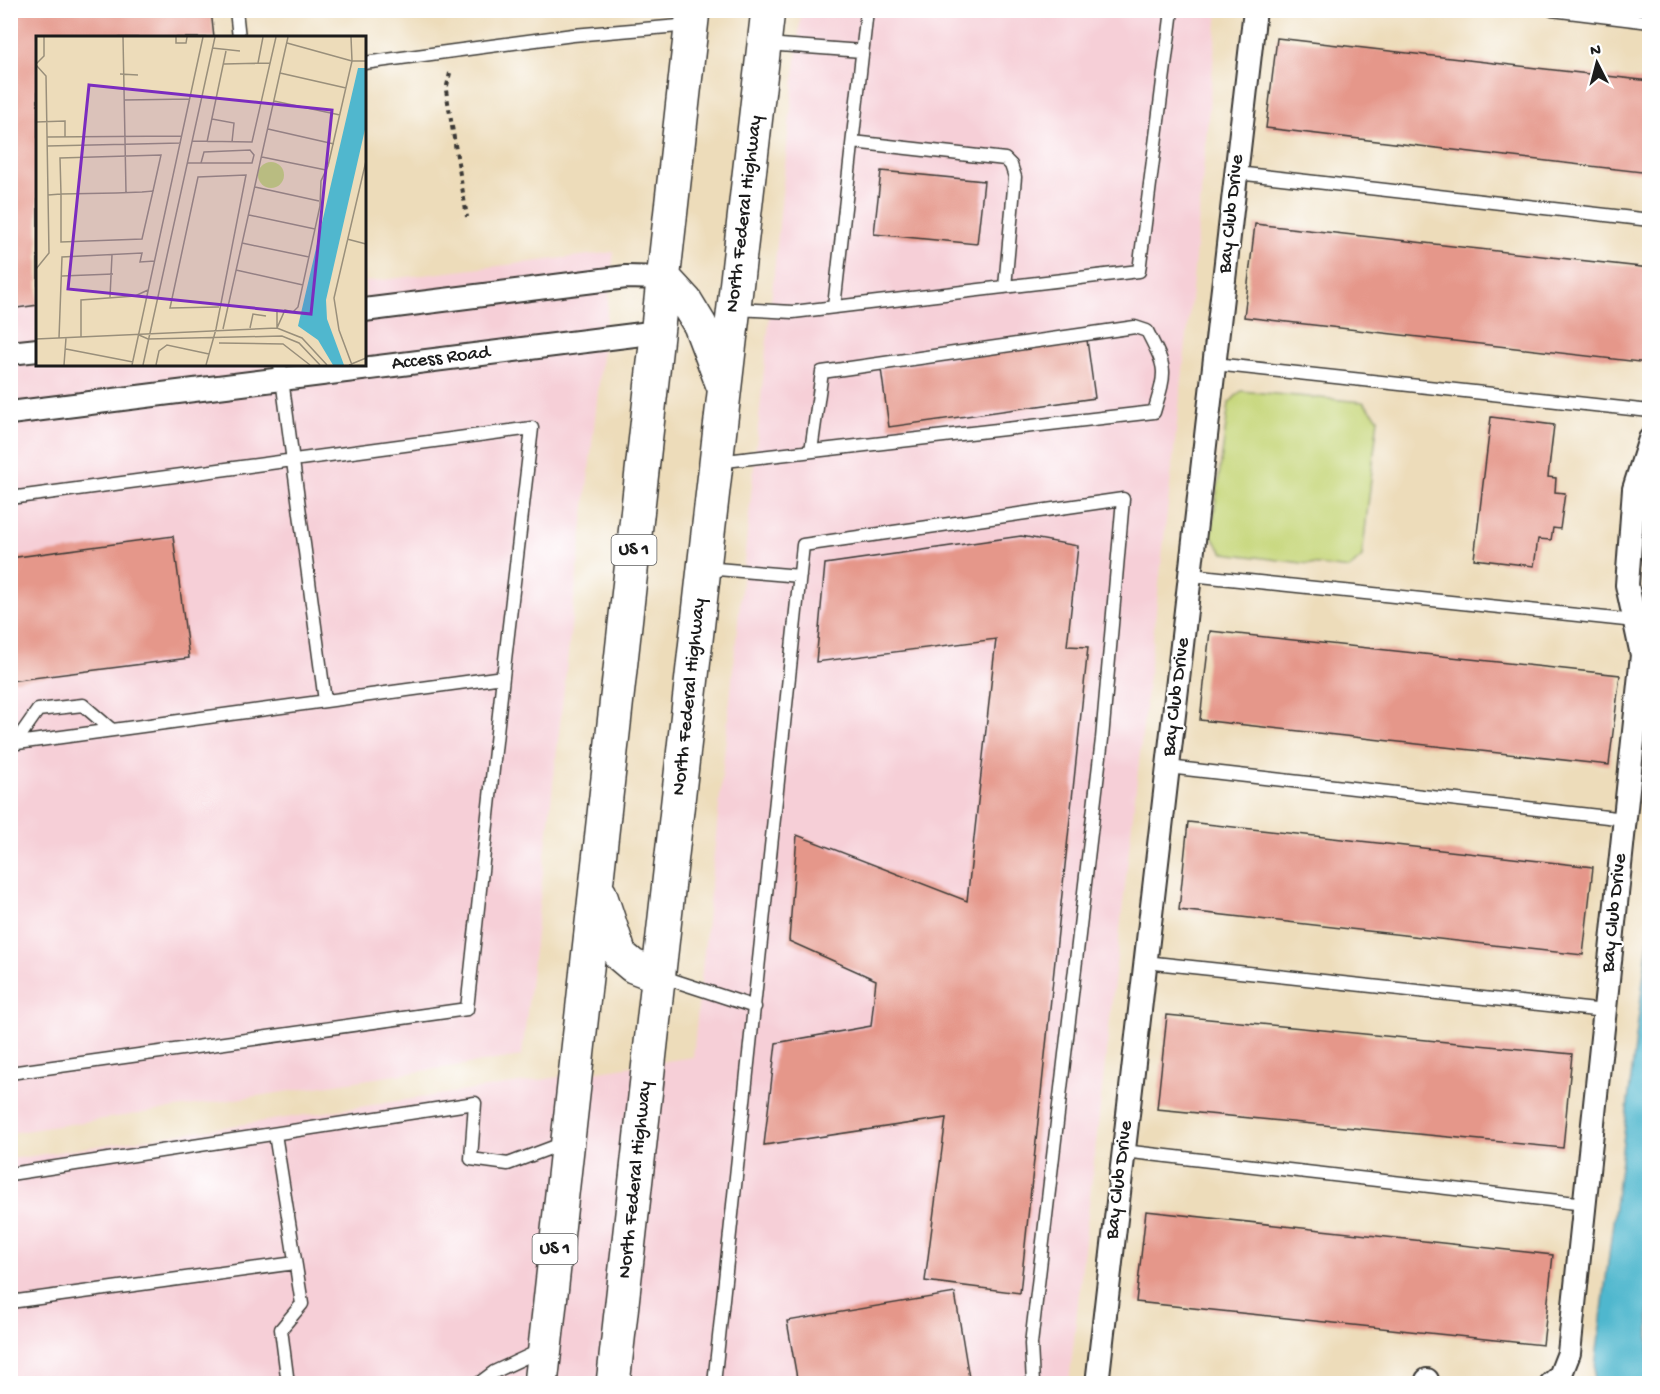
<svg xmlns="http://www.w3.org/2000/svg" width="1660" height="1394" font-family="'Gochi Hand',sans-serif">
  <style>
    .built { fill: #f6cfd7 }
    .green { fill: #c5d577; stroke: #70784a; stroke-width: 1.5 }
    .water { fill: #50b7ce; stroke: #366a75; stroke-width: 1.5 }
    .building { fill: #e5978a }
    .lines { fill: none; stroke-linecap: round; stroke-linejoin: round }
    .lane-casing { stroke: #3b3934; stroke-width: 15 }
    .street-casing { stroke: #3b3934; stroke-width: 26 }
    .primary-casing { stroke: #3b3934; stroke-width: 36 }
    .path { stroke: #3b3934; stroke-width: 4; stroke-dasharray: 4.5 4.5; stroke-linecap: butt }
    .lane { stroke: #fff; stroke-width: 12 }
    .street { stroke: #fff; stroke-width: 22 }
    .primary { stroke: #fff; stroke-width: 33 }
    .labels { text-anchor: middle; dominant-baseline: central; stroke-width: 4.5; stroke-linejoin: round; paint-order: stroke }
    .shield { fill: #fff; stroke: #606060; stroke-width: 1.5 }
    .shield-label { font-size: 18px; font-weight: bold; fill: #1c1c1c }
    .street-label { font-size: 20px; fill: #1c1c1c; stroke: #fff }
    .inset-road { fill: none; stroke: #998f7b; stroke-width: 1.5 }
    .view { fill: #7b2cbf; fill-opacity: 0.15; stroke: #7b2cbf; stroke-width: 3 }
    .inset-edge { fill: none; stroke: #1c1c1c; stroke-width: 3 }
  </style>
  <rect width="100%" height="100%" fill="#fff"/>
  <filter id="ink" filterUnits="userSpaceOnUse"><feTurbulence type="fractalNoise" baseFrequency=".0167" numOctaves="2"/><feDisplacementMap in="SourceGraphic" scale="12" xChannelSelector="R" yChannelSelector="G"/><feConvolveMatrix kernelMatrix="1 2 1 2 8 2 1 2 1" color-interpolation-filters="sRGB"/></filter>
  <filter id="wash" filterUnits="userSpaceOnUse"><feTurbulence type="fractalNoise" baseFrequency=".008" numOctaves="4" result="noise"/><feDisplacementMap in="SourceGraphic" scale="24" xChannelSelector="R" yChannelSelector="G"/><feGaussianBlur stdDeviation="1.35" result="paint"/><feColorMatrix in="noise" values="0 0 0 0 0 0 0 0 0 0 0 0 0 0 0 0 0 1.4 0 .05"/><feComposite in="paint" operator="in"/></filter>
  <g filter="url(#wash)">
    <rect width="100%" height="100%" fill="#eddcba"/>
    <path class="built" d="M11 11H211L214 37 38 38V364H364L365 282 614 252 522 1056 11 1133Z
      M801 11H1218L1192 291 1069 1383 11 1384V1159L693 1057Z"/>
    <path class="green" d="M1241 391 1363 402 1378 418 1362 557 1349 569 1224 553 1211 536 1229 403Z"/>
    <path class="water" d="M1649 933V1383H1593Z"/>
    <g id="blocks">
      <path class="building" d="M10 10H211L214 38H38V305L10 309Z
        M1277 38 1650 81V173L1266 128Z
        M881 171 984 181 977 244 874 234Z
        M1255 224 1650 268V347L1648 363 1244 317Z
        M1087 340 1095 398 889 427 881 369Z
        M1491 417 1554 425 1548 477 1556 478 1555 492 1565 493 1560 529 1553 528 1551 540 1538 539 1534 566 1474 559Z
        M173 536 189 658 10 681V558Z
        M1021 536 1078 546 1067 646 1088 647 1020 1293 925 1281 946 1118 764 1145 776 1043 871 1026 876 980 789 941 797 835 967 901 996 639 816 662 825 564Z
        M1210 631 1620 675 1609 765 1200 720Z
        M1188 822 1593 867 1583 955 1179 910Z
        M1167 1015 1572 1054 1563 1148 1157 1109Z
        M1146 1211 1553 1255 1543 1345 1136 1302Z
        M955 1293 970 1384H798L787 1321Z"/>
    </g>
  </g>
  <g filter="url(#ink)">
    <use href="#blocks" fill-opacity="0" stroke="#3b3934" stroke-width="1.5"/>
    <g class="lines">
      <g class="lane-casing">
        <path id="lane" d="M236 10 239 38
          M1552 10 1650 22
          M766 44 862 51
          M364 63 573 35 691 25
          M853 142 1005 159 1011 165 1015 177 1005 287
          M1237 173 1650 220
          M834 307 867 10
          M735 309 793 312 1139 271 1172 10
          M280 364 325 701
          M1215 364 1650 411
          M717 462 1154 412C1167 369 1167 370 1147 331L1135 327 822 372 811 451
          M10 498 532 428 503 677
          M705 568 800 576
          M1191 575 1635 621
          M15 743 38 710 83 705 112 730
          M10 744 503 677 467 1009 10 1073
          M1168 767 1625 819
          M1145 962 1605 1011
          M660 976 755 1007
          M275 1134 302 1304 281 1329 288 1384
          M1123 1151 1585 1204
          M10 1174 475 1103 471 1159 508 1164 564 1143
          M10 1302 295 1263
          M478 1384 494 1372 541 1350
          M714 1384 803 545 1123 499 1102 739 1031 1344 1033 1384"/>
      </g>
      <g class="street-casing">
        <path id="street" d="M364 310 626 277 664 278
          M10 353 38 350
          M10 413 658 332
          M1097 1384 1255 10
          M1427 1384V1380
          M1551 1384 1560 1376 1569 1353 1642 655 1627 585 1634 489 1650 439"/>
      </g>
      <g class="primary-casing">
        <path id="primary" d="M664 278 686 302 700 325 722 383
          M600 894 620 955 633 966 659 976
          M541 1384 693 10
          M613 1384 704 568 768 10"/>
      </g>
      <path class="path" d="M450 73 446 90 467 217"/>
      <use href="#lane" class="lane"/>
      <use href="#street" class="street"/>
      <use href="#primary" class="primary"/>
    </g>
  </g>
  <g class="labels">
    <g class="shield">
      <rect x="611.5" y="535" width="45" height="30" rx="4.5"/>
      <rect x="532.5" y="1234" width="45" height="30" rx="4.5"/>
    </g>
    <g class="shield-label">
      <text x="634" y="550">US 1</text>
      <text x="555" y="1249">US 1</text>
    </g>
    <g class="street-label">
      <text transform="translate(745 214) rotate(-83)">North Federal Highway</text>
      <text transform="translate(1232 214) rotate(-84)">Bay Club Drive</text>
      <text transform="translate(441 359) rotate(-7)">Access Road</text>
      <text transform="translate(690 697) rotate(-84)">North Federal Highway</text>
      <text transform="translate(1177 697) rotate(-83)">Bay Club Drive</text>
      <text transform="translate(1615 913) rotate(-84)">Bay Club Drive</text>
      <text transform="translate(636 1180) rotate(-84)">North Federal Highway</text>
      <text transform="translate(1120 1180) rotate(-83)">Bay Club Drive</text>
    </g>
  </g>
  <g transform="translate(36 36)">
    <rect width="330" height="330" fill="#eddcba"/>
    <path d="M222 139a13 13 0 1 1 26 0a13 13 0 1 1-26 0Z" fill="#c5d577"/>
    <path d="M322 32H330V89L290 264 291 283 308 329H297L282 304 262 290Z" fill="#50b7ce"/>
    <path class="inset-road" d="M87 1 90 156M140 1V7H150L151 1M315 1 316 25M251 7 316 25M176 12 204 15M222 27 227 1M0 28 8 20V1M188 28 234 27M0 29 10 40 13 217 0 233M244 37 310 52M84 38 102 39M88 64 154 63M238 65 304 79M176 83 198 87 196 106M0 86 29 85V101M232 93 298 108M11 101 146 100M156 105 216 106 240 1M171 106 190 15M11 110 145 107M226 121 290 134M151 127H216L218 119 214 114 168 116 165 127M219 151 283 165M12 159 25 158 80 157 106 156 117 155 106 203 25 206V158L24 122 125 119 117 155M213 179 279 193M311 203 330 208M206 207 273 221M200 234 267 249M26 240 77 238M74 261 76 219M241 273V292L249 274 257 276 262 271 284 170 285 145 292 130 316 25H330M214 292 217 278 230 280M187 293 252 1M103 299 112 303 246 300 263 307 284 329M45 301V264L99 260 112 254M23 302 26 221 106 217 104 226 119 225M0 303 241 292 266 302 291 329M183 307 247 308 274 329M30 313 97 326M28 329 30 302M96 329 167 1M107 329 179 1M120 329 123 315 131 309 173 318M170 329 180 293 210 139 162 141 134 272 183 271M313 329 330 322M316 329 303 294 298 262 330 125"/>
    <path class="view" d="M53 49 296 74 275 278 32 253Z"/>
    <rect width="330" height="330" class="inset-edge"/>
  </g>
  <rect width="1660" height="1394" fill="none" stroke="#fff" stroke-width="36"/>
  <g transform="translate(1597 63) rotate(354)" stroke="#ffffff" stroke-width="4.5" paint-order="stroke">
  <path d="M0-4.5L10 22L0 15L-10 22Z" fill="#1c1c1c"/>
  <text y="-9" font-size="16" font-weight="bold" text-anchor="middle" fill="#1c1c1c">N</text>
  </g>
</svg>
